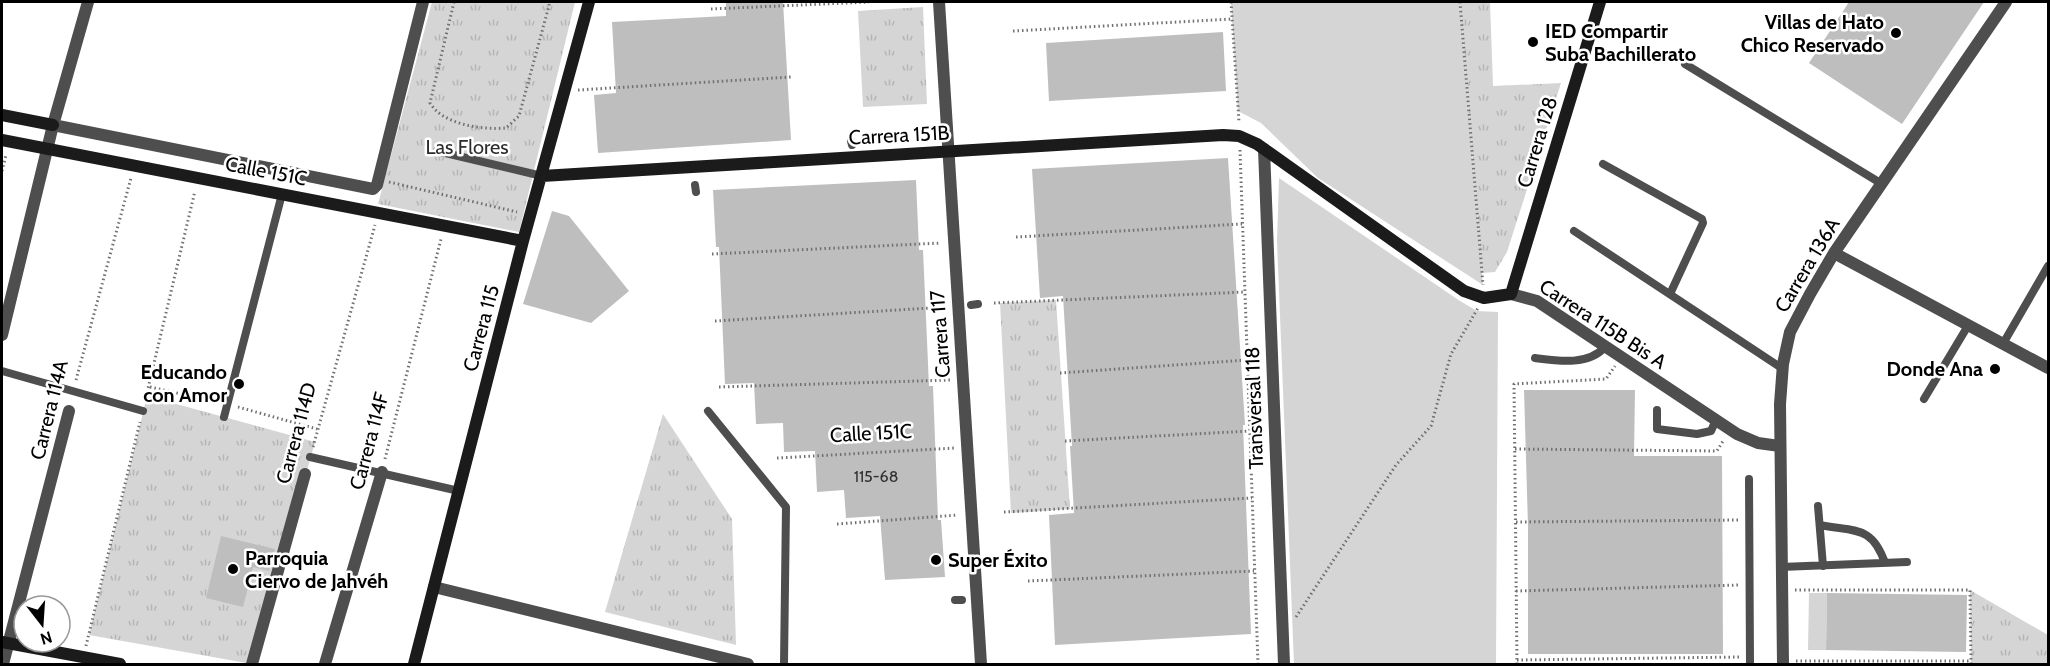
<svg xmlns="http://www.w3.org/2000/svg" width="2050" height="666" font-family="Cabin,sans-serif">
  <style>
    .green { fill: #d5d5d5 }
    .park { fill: url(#park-tufts) }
    .building { fill: #bebebe }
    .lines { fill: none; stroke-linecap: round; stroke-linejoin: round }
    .path { stroke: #707070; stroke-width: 3; stroke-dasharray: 1.5 3; stroke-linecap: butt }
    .lane { stroke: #4e4e4e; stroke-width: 8 }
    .street { stroke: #4e4e4e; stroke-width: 12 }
    .secondary { stroke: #1b1b1b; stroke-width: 12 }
    .poi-dot { fill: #000; stroke: #fff; stroke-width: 2 }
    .labels { text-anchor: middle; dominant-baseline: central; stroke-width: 5; stroke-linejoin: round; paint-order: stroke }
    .number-label { font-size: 16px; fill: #303030 }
    .poi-label { font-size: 20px; font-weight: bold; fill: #000; stroke: #fff; text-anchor: end }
    .street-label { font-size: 20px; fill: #000; stroke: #fff }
    .park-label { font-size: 20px; fill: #2c2c2c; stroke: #fff }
  </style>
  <defs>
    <pattern id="park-tufts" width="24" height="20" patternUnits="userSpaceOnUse" patternTransform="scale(1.5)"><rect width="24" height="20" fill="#d5d5d5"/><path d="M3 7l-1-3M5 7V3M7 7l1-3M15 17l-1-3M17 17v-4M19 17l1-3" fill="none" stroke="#b5b5b5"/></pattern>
  </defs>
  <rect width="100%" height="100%" fill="#fff"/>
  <path class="green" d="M1231 2H1460L1483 285 1318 178 1261 123 1238 111Z
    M1279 178 1460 301 1477 311 1498 312 1496 664H1294L1277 241Z
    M1809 593H1827L1826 650H1808Z"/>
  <path class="park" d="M432 2H575L519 232 378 204Z
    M1460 2H1490L1493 86 1561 83 1507 252 1495 272 1482 273Z
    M923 7 927 104 863 107 858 11Z
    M1056 300 1070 509 1011 513 1000 303Z
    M147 396 315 442 252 664 89 635Z
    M663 414 732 519 736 645 605 612Z
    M1970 590 2048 635V664H1971Z"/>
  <path class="building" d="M726 2H783L791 140 598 153 594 95 616 93 612 22 726 16Z
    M1849 2H1984L1902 124 1809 63Z
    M1223 32 1226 91 1049 101 1046 43Z
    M1228 158 1245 425H1243L1251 634 1055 645 1049 515 1074 513 1070 446H1072L1063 296 1040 298 1032 169Z
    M916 180 919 250H923L929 386H933L938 520H941L945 577 885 580 880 516 846 518 844 490 817 492 815 451 784 452 783 423 756 424 754 383 725 384 719 247H716L713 190Z
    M552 211 569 216 629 291 591 323 523 304Z
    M1524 390H1635L1634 456H1722L1723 654H1528V526Z
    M221 536 275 549 269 571 253 567 243 607 206 598Z
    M1827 593 1967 595 1966 652 1826 650Z"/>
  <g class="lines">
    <path class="path" d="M454 2 430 103C443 125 483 130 506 128L519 116 550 2
      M1231 2 1239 122
      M1460 2 1483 285
      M711 9 869 2
      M1013 31 1232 19
      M578 90 791 77
      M1240 150 1258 664
      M2 171 6 155
      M389 182 517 212
      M1016 237 1242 224
      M712 254 941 243
      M994 303 1245 292
      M715 321 947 307
      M1060 373 1247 360
      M76 380 131 178
      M150 387 217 402
      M719 387 951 380
      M145 401 195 191
      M238 407 317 429
      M1065 441 1249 431
      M313 447 375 225
      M1515 449 1717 451 1723 441
      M777 458 955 448
      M385 459 441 239
      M1004 512 1252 498
      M1516 522 1739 520
      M837 524 958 515
      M1028 581 1254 571
      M1795 590H1970L1971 664
      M1516 591 1739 585
      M1296 617 1396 465 1431 426 1451 354 1478 308
      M86 646 140 422
      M1517 660 1740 657
      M1796 661H1971
      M1517 664 1514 384 1606 379 1615 366"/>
    <path class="lane" d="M1685 64 1882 184
      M851 141 852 145
      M437 151 542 176
      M1603 164 1702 219 1703 223 1670 294
      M695 185 696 192
      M1574 231 1783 369
      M971 305 978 304
      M2004 342 2048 266
      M1535 358C1558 361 1588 366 1605 347
      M2 371 143 411
      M1924 399 1969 324
      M1657 410V429L1697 434 1711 431 1716 420
      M708 411 786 507 784 664
      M224 417 282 194
      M310 457 459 491
      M1749 479 1750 664
      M1818 506 1823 566
      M1820 525C1855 532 1872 525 1885 563
      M1781 567 1907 562
      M955 600H962"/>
    <path class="street" d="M939 2 981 664
      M53 125 373 189 377 185 423 2
      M1264 149 1284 664
      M1834 253 2048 368
      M1511 294 1537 301 1737 434 1758 443 1780 446
      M2 335 53 125 88 2
      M434 587 748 664
      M3 664 69 411
      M252 664 305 474
      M325 664 382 472
      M1783 664 1780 404 1783 364 1790 332 1810 294 1834 253 2006 2"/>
    <path class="secondary" d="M2 115 53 125
      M2 140 523 241
      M542 176 1223 135 1239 136 1257 144 1464 291 1484 298 1511 294 1600 2
      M2 642 120 664
      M414 664 523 241 589 2"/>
  </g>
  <g class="poi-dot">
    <circle cx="1896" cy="33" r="6"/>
    <circle cx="1533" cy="42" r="6"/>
    <circle cx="1995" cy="369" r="6"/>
    <circle cx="239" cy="384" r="6"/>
    <circle cx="936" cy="560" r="6"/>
    <circle cx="233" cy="569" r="6"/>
  </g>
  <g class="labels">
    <g class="number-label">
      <text x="876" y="476">115-68</text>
    </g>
    <g class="poi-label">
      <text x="1884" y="22">Villas de Hato<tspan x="1884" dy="23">Chico Reservado</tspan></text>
      <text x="1545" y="31" text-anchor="start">IED Compartir<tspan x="1545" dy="23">Suba Bachillerato</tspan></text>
      <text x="1983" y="369">Donde Ana</text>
      <text x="227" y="372">Educando<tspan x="227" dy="23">con Amor</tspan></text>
      <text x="245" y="558" text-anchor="start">Parroquia<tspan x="245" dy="23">Ciervo de Jahvéh</tspan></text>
      <text x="948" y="560" text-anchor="start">Super Éxito</text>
    </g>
    <g class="street-label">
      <text transform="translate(899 135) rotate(-3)">Carrera 151B</text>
      <text transform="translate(1537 142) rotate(-73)">Carrera 128</text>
      <text transform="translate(266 171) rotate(11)">Calle 151C</text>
      <text transform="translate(1807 265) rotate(-59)">Carrera 136A</text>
      <text transform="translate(1603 324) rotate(33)">Carrera 115B Bis A</text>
      <text transform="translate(481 328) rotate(-75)">Carrera 115</text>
      <text transform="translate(940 334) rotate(-94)">Carrera 117</text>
      <text transform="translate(1254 408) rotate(-92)">Transversal 118</text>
      <text transform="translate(49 410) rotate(-76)">Carrera 114A</text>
      <text transform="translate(296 433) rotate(-75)">Carrera 114D</text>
      <text transform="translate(871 433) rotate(-3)">Calle 151C</text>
      <text transform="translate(369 441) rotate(-75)">Carrera 114F</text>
    </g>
    <g class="park-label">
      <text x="467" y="147">Las Flores</text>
    </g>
  </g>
  <rect width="2050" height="666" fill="none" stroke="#000000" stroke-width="6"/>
  <g transform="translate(42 624) rotate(163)"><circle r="28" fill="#ffffff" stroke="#999999" stroke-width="1.5"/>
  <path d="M0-4.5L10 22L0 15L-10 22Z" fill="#000000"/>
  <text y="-9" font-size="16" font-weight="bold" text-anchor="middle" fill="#000000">N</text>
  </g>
</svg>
